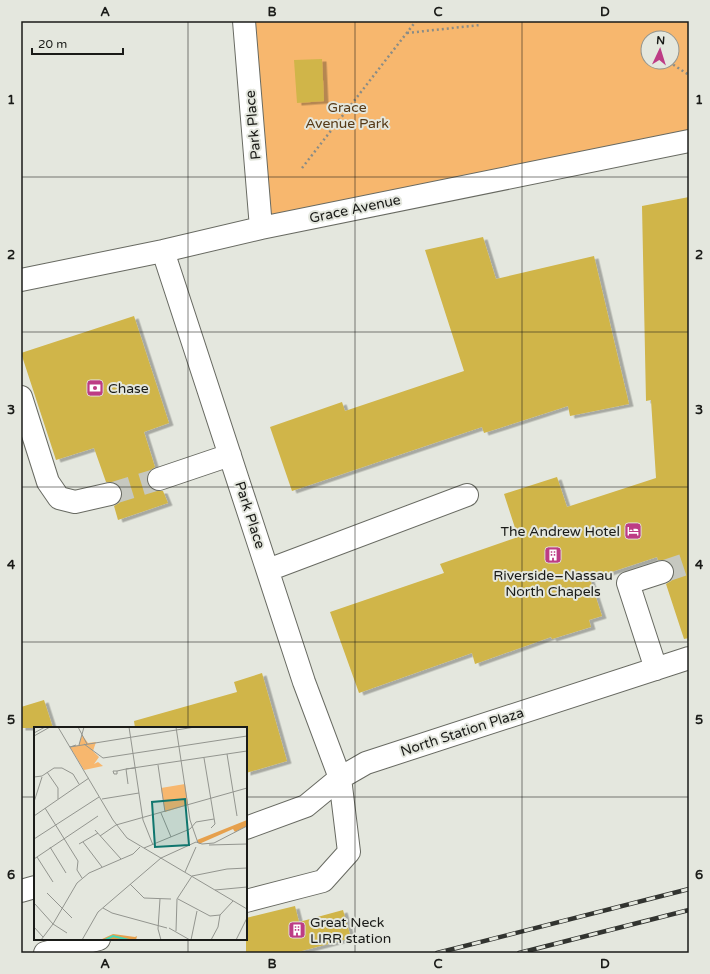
<svg xmlns="http://www.w3.org/2000/svg" width="710" height="974" font-family="'Varela Round',sans-serif">
  <style>
    .green { fill: #f7b76e; fill-rule: evenodd }
    .building { fill: #d0b549; filter: url(#shadow) }
    .lines { fill: none; stroke-linecap: round; stroke-linejoin: round }
    .minor-tunnel { stroke: #c6c8c0; stroke-width: 22; stroke-dasharray: 22 11; stroke-linecap: butt }
    .minor-casing { stroke: #686a62; stroke-width: 24 }
    .path { stroke: #8a8c86; stroke-width: 2.5; stroke-dasharray: 2 3; stroke-linecap: butt }
    .minor { stroke: #fff; stroke-width: 22 }
    .rail-casing { stroke: #323430; stroke-width: 4.5 }
    .rail { stroke: #e4e7de; stroke-width: 3; stroke-dasharray: 9; stroke-linecap: butt }
    .grid { fill: none; stroke: #1a1b18; stroke-width: 1; stroke-opacity: 0.55 }
    .labels { text-anchor: middle; dominant-baseline: central; stroke-width: 4; stroke-linejoin: round; paint-order: stroke }
    .park-label { font-size: 14px; fill: #563a17; stroke: #e4e7de }
    .street-label { font-size: 14px; fill: #1a1b18; stroke: #e4e7de }
    .poi-label { font-size: 14px; fill: #1a1b18; stroke: #e4e7de; text-anchor: start }
    .inset-river { fill: none; stroke: #47d5b4; stroke-width: 2 }
    .inset-road { fill: none; stroke: #93958f; stroke-width: 1 }
    .view { fill: #0f766e; fill-opacity: 0.15; stroke: #0f766e; stroke-width: 2 }
    .inset-edge { fill: none; stroke: #1a1b18; stroke-width: 2 }
    .neatline { fill: none; stroke: #1a1b18; stroke-width: 1.5 }
    .grid-label { font-size: 13px; text-anchor: middle; font-weight: bold; fill: #1a1b18 }
  </style>
  <defs>
    <filter id="shadow"><feDropShadow dx="4.5" dy="2.5" stdDeviation="0" flood-color="#0004"/></filter>
  </defs>
  <rect width="100%" height="100%" fill="#e4e7de"/>
  <path class="green" d="M244 21H689V141L261 228ZM648 38H672V62H648Z"/>
  <path class="building" d="M322 59 324 101 297 103 294 60Z
    M689 197V638L684 639 666 584 671 581 674 575V568L670 562 665 560H658L657 557 590 579 602 616 589 620 591 627 552 639 551 637 475 664 472 653 359 693 330 612 444 573 440 564 518 537 504 494 557 477 567 507 656 478 651 400 646 401 642 206Z
    M483 237 496 279 594 256 629 404 570 416 568 406 484 433 482 427 292 491 270 427 342 402 345 411 464 371 425 250Z
    M134 316 169 423 144 432 155 467 149 471 147 476V483L150 488 156 491H163L168 503 118 520 114 506 119 503 122 498V491L119 486 114 482H106L94 448 56 460 21 353Z
    M262 673 287 761 246 773V728H135L134 721 237 692 234 682Z
    M44 700 53 728H21V707Z
    M295 906 299 922 343 910 351 938 294 953H246V918Z"/>
  <g class="lines">
    <path class="minor-tunnel" d="M110 494 159 479
      M662 572 689 563"/>
    <g class="minor-casing">
      <path id="minor" d="M244 21 261 228
        M163 251 304 682 340 778 349 852 323 881 246 901
        M21 280 163 251 261 228 689 141
        M21 397 48 482 59 498 75 502 110 494
        M159 479 230 455
        M268 570 467 495
        M656 669 628 583 662 572
        M246 828 306 806 340 778 366 763 689 658
        M21 891 35 887
        M45 953 99 939"/>
    </g>
    <path class="path" d="M407 33 480 25
      M669 62 689 75
      M302 168 416 21"/>
    <use href="#minor" class="minor"/>
    <g class="rail-casing">
      <path id="rail" d="M437 953 689 889
        M519 953 689 910"/>
    </g>
    <use href="#rail" class="rail"/>
  </g>
  <path class="grid" d="M188 21V728M355 21V953M522 21V953M21 177H689M21 332H689M21 487H689M21 642H689M21 797H35M246 797H689M188 939V953"/>
  <defs>
    <g id="bank-square" transform="scale(0.9)"><rect x="-9" y="-9" width="18" height="18" rx="4" fill="#bd3c85" stroke="#e4e7de"/><path d="M-6-4H6V4H-6ZM0-2.3a2.3 2.3 0 1 0 0 4.6a2.3 2.3 0 1 0 0-4.6Z" fill="#fff"/></g>
    <g id="hotel-square" transform="scale(0.9)"><rect x="-9" y="-9" width="18" height="18" rx="4" fill="#bd3c85" stroke="#e4e7de"/><path d="M-6-4.5h1.5V1H6V5H4.5V3h-9V5H-6ZM-4 0a1.8 1.8 0 1 1 3.6 0ZM.5 0V-2.5h3Q6-2.5 6 0Z" fill="#fff"/></g>
    <g id="building-square" transform="scale(0.9)"><rect x="-9" y="-9" width="18" height="18" rx="4" fill="#bd3c85" stroke="#e4e7de"/><path d="M-4-6H4V6H1V3H-1V6H-4ZM-2.5-4.3h1.7v1.8h-1.7ZM.8-4.3h1.7v1.8H.8ZM-2.5-1h1.7V.8h-1.7ZM.8-1h1.7V.8H.8Z" fill="#fff"/></g>
  </defs>
  <g fill-rule="evenodd">
    <use href="#bank-square" x="95" y="388"/>
    <use href="#hotel-square" x="633" y="531"/>
    <use href="#building-square" x="553" y="555"/>
    <use href="#building-square" x="297" y="930"/>
  </g>
  <g class="labels">
    <g class="park-label">
      <text x="347" y="107">Grace<tspan x="347" dy="16">Avenue Park</tspan></text>
    </g>
    <g class="street-label">
      <text transform="translate(253 125) rotate(-95)">Park Place</text>
      <text transform="translate(355 209) rotate(-12)">Grace Avenue</text>
      <text transform="translate(250 515) rotate(72)">Park Place</text>
      <text transform="translate(462 732) rotate(-18)">North Station Plaza</text>
    </g>
    <g class="poi-label">
      <text x="108" y="388">Chase</text>
      <text x="620" y="531" text-anchor="end">The Andrew Hotel</text>
      <text x="553" y="575" text-anchor="middle">Riverside–Nassau<tspan x="553" dy="16">North Chapels</tspan></text>
      <text x="310" y="922">Great Neck<tspan x="310" dy="16">LIRR station</tspan></text>
    </g>
  </g>
  <g transform="translate(34 727)">
    <rect width="213" height="213" fill="#e4e7de"/>
    <path d="M213 93V99L201 105 199 102 165 117 163 113ZM79 207 101 210 103 209 102 213H66Z" fill="#e6a04c"/>
    <path d="M48 8 54 16 62 15 59 24 65 30 60 37 64 35 69 39 50 43 36 20 45 18ZM151 57 154 78 131 85 127 61Z" fill="#f7b76e"/>
    <path class="inset-river" d="M71 213 79 209 95 213"/>
    <path class="inset-road" d="M24 0 79 93 93 111 213 182M44 0 53 17M95 0 109 93 119 118M142 0 156 93 164 116M0 6 11 0M0 9 16 0M50 17 69 31 213 9M42 18 36 20 161 0M45 18 50 0M193 27 203 89M170 31 181 97 177 101M124 38 131 85M101 41 92 42 213 24M83 44V47H80L79 44H83L92 42 94 57M13 45 24 61V72M0 50 8 49 20 41H28L39 47 45 57M68 72 105 66M0 75 8 50M11 81 44 134 43 143 48 151M127 86 137 110M0 89 55 51M61 103 87 132M66 109 82 98 213 61M0 112 65 70M49 115 68 140M45 117 64 106M175 118 213 117M16 120 32 146M110 121 156 102 162 95 180 92M3 130 19 155M127 131 162 115 168 117 180 116 213 99M0 132 64 89M151 145 162 120M96 157 110 171 137 172M181 163 213 160M13 166 38 191M126 172 124 202 127 213M144 172 176 189 186 188 199 174M1 177 19 197 33 206M69 181 78 186 133 201M0 200 9 210M135 201 156 213M142 204 143 172 158 149 193 142 213 141M7 213 19 197 43 156 55 146 99 127 106 120M48 213 64 185 127 131M157 213 163 184M177 213 184 200 186 188M202 213 213 191"/>
    <path class="view" d="M151 72 155 118 121 120 118 75Z"/>
    <rect width="213" height="213" class="inset-edge"/>
  </g>
  <rect width="710" height="974" fill="none" stroke="#e4e7de" stroke-width="44"/>
  <g transform="translate(660 50) rotate(4)"><circle r="19" fill="#e4e7de" stroke="#93958f"/>
  <path d="M0-3L7 15L0 10L-7 15Z" fill="#bd3c85"/>
  <text y="-6" font-size="11" font-weight="bold" text-anchor="middle" fill="#1a1b18">N</text>
  </g>
  <path d="M32 48v6h91v-6" fill="none" stroke="#1a1b18" stroke-width="2"/>
  <text x="38" y="48" font-size="12" fill="#1a1b18" stroke="#e4e7de" stroke-width="3" paint-order="stroke">20 m</text>
  <rect x="22" y="22" width="666" height="930" class="neatline"/>
  <g class="grid-label">
    <text x="105" y="16">A</text>
    <text x="272" y="16">B</text>
    <text x="438" y="16">C</text>
    <text x="605" y="16">D</text>
    <text x="11" y="104">1</text>
    <text x="699" y="104">1</text>
    <text x="11" y="259">2</text>
    <text x="699" y="259">2</text>
    <text x="11" y="414">3</text>
    <text x="699" y="414">3</text>
    <text x="11" y="569">4</text>
    <text x="699" y="569">4</text>
    <text x="11" y="724">5</text>
    <text x="699" y="724">5</text>
    <text x="11" y="879">6</text>
    <text x="699" y="879">6</text>
    <text x="105" y="968">A</text>
    <text x="272" y="968">B</text>
    <text x="438" y="968">C</text>
    <text x="605" y="968">D</text>
  </g>
</svg>
